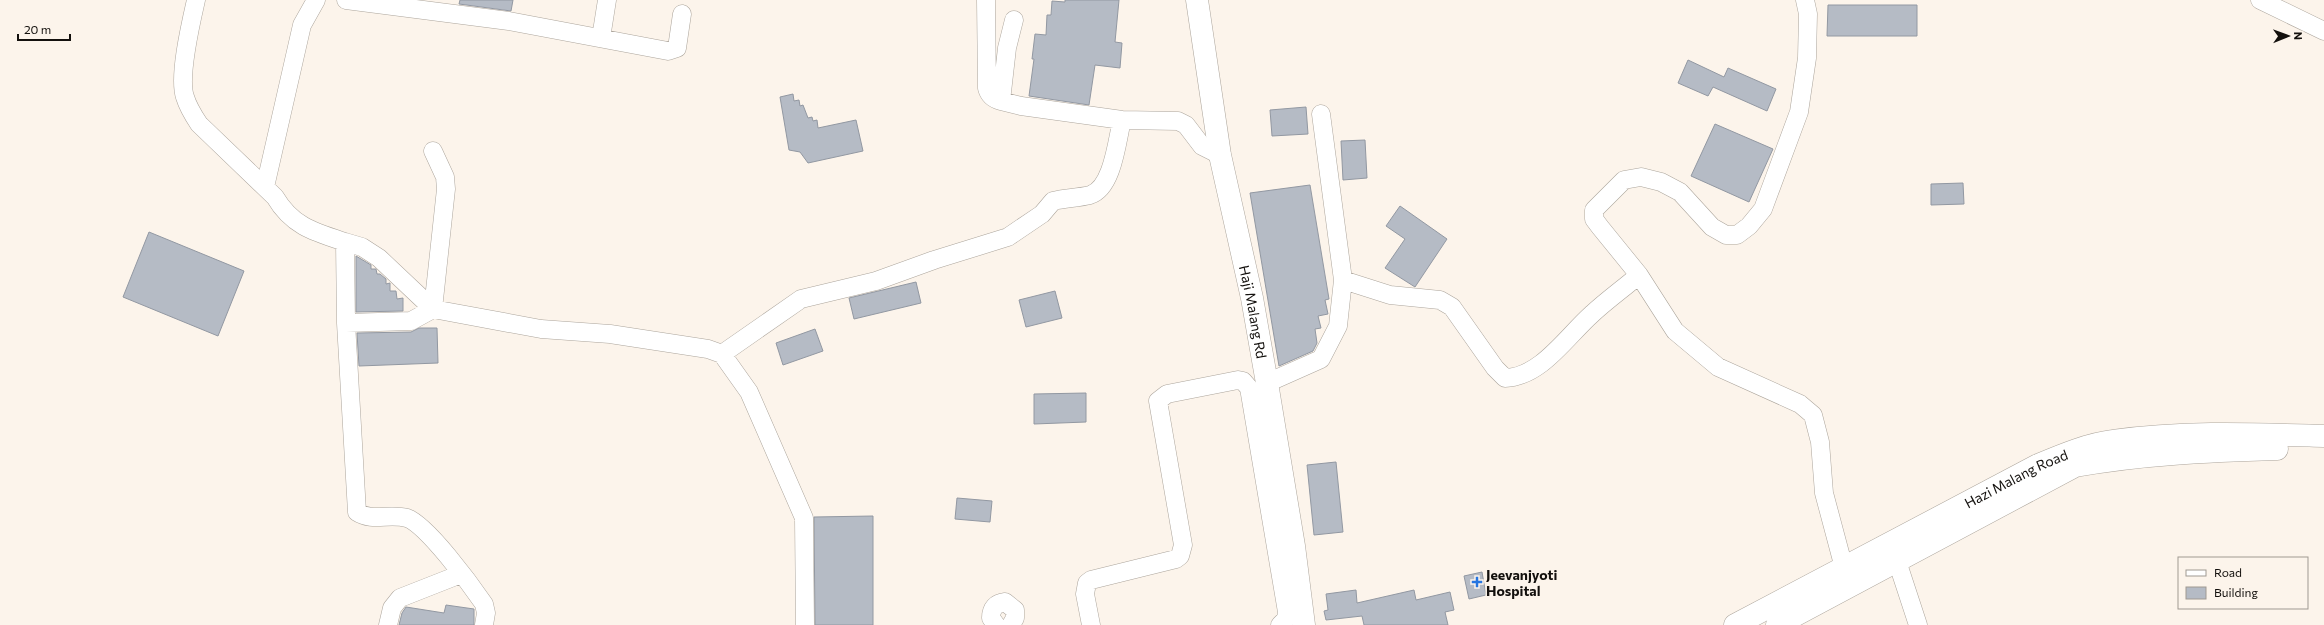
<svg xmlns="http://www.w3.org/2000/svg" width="2324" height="625" font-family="Commissioner,sans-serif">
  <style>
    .building { fill: #b5bbc5; stroke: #9298a2 }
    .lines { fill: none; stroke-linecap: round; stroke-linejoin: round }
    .street-casing { stroke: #aca59c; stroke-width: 19 }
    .secondary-casing { stroke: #aca59c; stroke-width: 23 }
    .street { stroke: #fff; stroke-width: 18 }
    .secondary { stroke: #fff; stroke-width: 22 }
    .poi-dot { fill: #2675e0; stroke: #fcf4eb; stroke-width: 1.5 }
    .labels { text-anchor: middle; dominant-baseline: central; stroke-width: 3; stroke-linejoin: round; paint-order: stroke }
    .street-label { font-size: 14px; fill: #13100d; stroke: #fcf4eb }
    .poi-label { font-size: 14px; font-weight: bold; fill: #13100d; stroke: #fcf4eb; text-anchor: start }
  </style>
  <rect width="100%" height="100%" fill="#fcf4eb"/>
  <path class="building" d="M460 0H513L511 11 459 4Z
    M1065 0H1119L1115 42 1122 43 1120 68 1095 65 1089 105 1029 96 1034 59H1032L1035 34 1046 35 1047 15H1051L1052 1 1065 2Z
    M1828 5H1917V36H1827Z
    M1688 60 1724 77 1728 68 1776 89 1767 111 1713 87 1708 96 1678 83Z
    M793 94 794 101 799 100 800 106 803 105 808 118 812 117 813 121 817 120 818 128 856 120 863 151 808 163 800 152 789 150 780 97Z
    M1306 107 1308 134 1272 136 1270 110Z
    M1715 124 1773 149 1749 202 1691 176Z
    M1365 140 1367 178 1343 180 1341 141Z
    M1963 183 1964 204 1931 205V184Z
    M1310 185 1329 299 1325 300 1328 314 1318 316 1321 328 1315 329 1317 343 1313 351 1279 366 1250 193Z
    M1400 206 1447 239 1415 287 1385 268 1405 239 1386 226Z
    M149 232 244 271 218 336 123 297Z
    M356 256 371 265V269H376L377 274H380L386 279V284L390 283V291H396L397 299 403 298V311L356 312Z
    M916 282 921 303 854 319 849 298Z
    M1055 291 1062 318 1026 327 1019 300Z
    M419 328H437L438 363 359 366 357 333 411 332Z
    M815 329 823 351 783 365 776 343Z
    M1086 393V422L1034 424V394Z
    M1336 462 1343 532 1314 535 1307 465Z
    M957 498 992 501 990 522 955 519Z
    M873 516V625H815L814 517Z
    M1482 572 1486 595 1469 599 1464 576Z
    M1356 590 1357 603 1414 590 1416 600 1450 592 1454 610 1445 612 1448 625H1364L1362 616 1326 620 1324 611 1328 610 1326 594Z
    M446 605 474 609V625H399L402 613 406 607 444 613Z"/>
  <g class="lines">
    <g class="street-casing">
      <path id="street" d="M196 0C191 22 178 77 185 97 188 107 193 115 199 124L275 197C292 226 314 232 345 242L346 323 357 512C372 522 389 513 407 518 427 525 471 585 484 604L486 613 484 625
        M346 0 509 21 668 51 677 48 682 14
        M986 0 987 88C989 96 993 99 1001 101
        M2260 0 2324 31
        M1014 20 1007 48 1001 101 1021 106 1122 120 1178 121 1186 125 1202 146 1220 155
        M601 38 607 0
        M1321 114 1343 280
        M265 187 302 25 316 0
        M345 242 362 247 379 258 433 309 541 329 610 334 708 349 722 354 749 392 804 518 805 625
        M1639 275 1600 227 1594 219V210L1624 180 1641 177 1661 182 1680 192 1712 227 1726 235H1737L1749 226 1763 209 1799 112 1807 58 1808 14 1805 0
        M346 323 411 321 433 309 446 189 445 177 433 151
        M722 354 801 299 876 281 934 260 1008 237 1042 214 1053 201C1065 198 1078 198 1090 195 1113 188 1117 140 1122 120
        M1267 383 1321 359 1338 326 1343 280 1390 295 1440 300 1452 307 1495 368 1505 378C1541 377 1567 336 1592 314 1607 300 1624 288 1639 275L1675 331 1718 367 1800 404 1813 415 1820 442 1824 493 1844 568
        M1897 561 1918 625
        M388 625 392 608 400 598 461 574
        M996 625 991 618C991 608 996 603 1005 602L1015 610V618L1011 625
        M1091 625 1085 594 1087 583 1091 580 1176 559 1180 556 1183 545 1158 401 1167 394 1238 380 1243 381 1249 388 1287 612 1286 619 1280 625"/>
    </g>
    <g class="secondary-casing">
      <g id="secondary">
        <path id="s1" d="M1197 0 1220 155 1252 298 1267 383 1294 546 1304 625"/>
        <path id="s2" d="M1735 625 2038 465C2062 455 2088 444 2113 441 2183 431 2254 434 2324 436"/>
        <path d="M1777 625 2075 466C2142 454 2209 451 2277 449"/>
      </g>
    </g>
    <use href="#street" class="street"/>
    <use href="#secondary" class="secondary"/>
  </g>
  <path class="poi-dot" d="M1475 576h4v4h4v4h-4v4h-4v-4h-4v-4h4z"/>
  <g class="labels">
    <g class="street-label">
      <text stroke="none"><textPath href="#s1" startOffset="317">Haji Malang Rd</textPath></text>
      <text stroke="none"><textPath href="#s2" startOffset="317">Hazi Malang Road</textPath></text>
    </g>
    <g class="poi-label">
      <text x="1486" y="574">Jeevanjyoti<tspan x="1486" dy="16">Hospital</tspan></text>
    </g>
  </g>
  <rect x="2178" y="557" width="130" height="52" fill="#fcf4eb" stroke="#9f9992"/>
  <rect x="2186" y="570" width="20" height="6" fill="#ffffff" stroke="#9f9992"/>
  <text x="2214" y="577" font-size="12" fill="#13100d">Road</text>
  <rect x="2186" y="587" width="20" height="12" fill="#b5bbc5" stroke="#9f9992"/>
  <text x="2214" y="597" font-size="12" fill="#13100d">Building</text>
  <g transform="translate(2288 36) rotate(89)" stroke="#fcf4eb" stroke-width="3" paint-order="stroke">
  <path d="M0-3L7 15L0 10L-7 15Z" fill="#13100d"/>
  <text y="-6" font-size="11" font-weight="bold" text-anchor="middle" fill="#13100d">N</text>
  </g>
  <path d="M18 34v6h52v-6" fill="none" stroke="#13100d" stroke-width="2"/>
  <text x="24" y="34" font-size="12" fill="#13100d" stroke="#fcf4eb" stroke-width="3" paint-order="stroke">20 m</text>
</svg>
